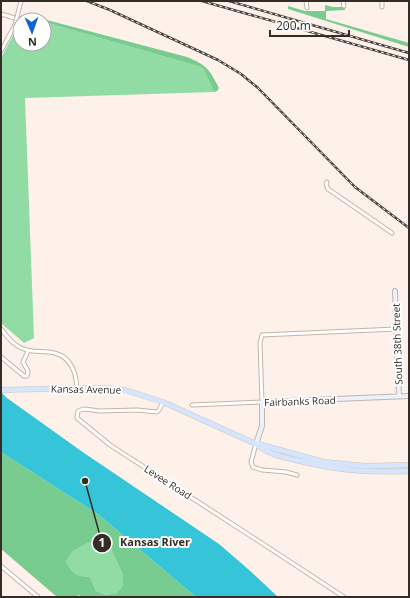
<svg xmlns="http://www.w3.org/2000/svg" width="410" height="598" font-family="'Open Sans',sans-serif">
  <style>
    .green { fill: #91dca5 }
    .forest { fill: #79cc90; fill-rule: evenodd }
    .water { fill: #36c4d9 }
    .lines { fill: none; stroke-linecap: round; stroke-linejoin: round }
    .street-casing { stroke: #c6b3a7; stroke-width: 5 }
    .secondary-casing { stroke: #c6b3a7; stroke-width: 6 }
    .primary-casing { stroke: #d2d1cf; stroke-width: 6 }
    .street { stroke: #fff; stroke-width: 3 }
    .secondary { stroke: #eaf2fe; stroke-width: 4 }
    .primary { stroke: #d5e5fd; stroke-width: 4.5 }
    .rail-casing { stroke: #49423c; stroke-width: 2.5 }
    .rail { stroke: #fff; stroke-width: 1; stroke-dasharray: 3; stroke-linecap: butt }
    .street-bridge-casing { stroke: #c6b3a7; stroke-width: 5; stroke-linecap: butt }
    .street-bridge { stroke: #fff; stroke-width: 3 }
    .labels { text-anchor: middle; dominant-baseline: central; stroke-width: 4; stroke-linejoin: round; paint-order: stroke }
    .street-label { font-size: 10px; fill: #332c27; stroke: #fff }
    .leader { fill: none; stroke: #332c27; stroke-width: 1.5 }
    .callout-dot { fill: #332c27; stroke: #fff; stroke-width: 1.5 }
    .mark-label { font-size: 12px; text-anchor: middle; font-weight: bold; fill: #fff }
    .callout-label { font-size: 11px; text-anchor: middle; font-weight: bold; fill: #332c27; stroke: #fff; stroke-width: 4; stroke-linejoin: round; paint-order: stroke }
  </style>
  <rect width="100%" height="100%" fill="#fdf1e9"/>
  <path class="green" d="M20 22V44H44V22L201 67 204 70 214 92 25 98 34 338 24 343 1 323V58Z
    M90 542 105 543 111 549 123 575V585L117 593 108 595 96 591 90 577C77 576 72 574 66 561L73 551Z"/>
  <path class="forest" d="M325 5 333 7H345V10L326 11V19L409 43V47L288 9V6L305 11H325Z
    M28 15 187 57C208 66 209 69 219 88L217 91 214 92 204 70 201 67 44 22V20L29 17Z
    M1 452 99 515 196 597H81L79 595 76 597H57L1 549ZM90 542 105 543 111 549 123 575V585L117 593 107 595 96 591 90 577C77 576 72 574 66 561L73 551Z"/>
  <path class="water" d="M1 392 7 398 84 453 219 544 248 569 278 597H196L99 515 1 452Z"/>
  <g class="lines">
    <g class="street-casing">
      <path id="street" d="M306 1 307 8
        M343 1 344 6
        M382 1V7
        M1 14 22 20
        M1 51 9 36
        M327 182 326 184 328 189 392 233
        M1 329C8 338 15 347 27 350 34 352 42 351 49 352 69 354 76 370 77 388
        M1 357 24 376H27L28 371 23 362 28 351
        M163 402 159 410 157 412 137 410 100 411 84 409 78 411 77 418 110 445 257 540 344 597
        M192 405 262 402 260 343 262 335 396 329
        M256 444 251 462 253 467 262 470 286 472 297 475
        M1 566 38 597"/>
    </g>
    <g class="secondary-casing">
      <path id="secondary" d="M395 291 399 396
        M256 444 262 426V402L409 396"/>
    </g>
    <g class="primary-casing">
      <path id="primary" d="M1 390 77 388H105L125 390 163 402 256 444C268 454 281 457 296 460 333 470 371 473 409 471
        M258 444 324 462 365 466 409 465"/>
    </g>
    <use href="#street" class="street"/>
    <use href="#secondary" class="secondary"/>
    <use href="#primary" class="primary"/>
    <g class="rail-casing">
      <path id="rail" d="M87 1 110 10 218 60 241 74 258 88 355 187 409 228
        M202 1 409 60
        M229 1 409 53"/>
    </g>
    <use href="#rail" class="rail"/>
    <g class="street-bridge-casing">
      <path id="street-bridge" d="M9 36 15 25 21 1"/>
    </g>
    <use href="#street-bridge" class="street-bridge"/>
  </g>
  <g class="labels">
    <g class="street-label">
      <text transform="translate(397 344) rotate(-92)">South 38th Street</text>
      <text transform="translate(86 389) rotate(1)">Kansas Avenue</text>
      <text transform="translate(300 401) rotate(-2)">Fairbanks Road</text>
      <text transform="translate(168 482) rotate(33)">Levee Road</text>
    </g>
  </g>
  <path class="leader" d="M85 481L102 543"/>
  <g class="callout-dot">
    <circle cx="85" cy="481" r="4"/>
    <circle cx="102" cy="543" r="10"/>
  </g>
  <g class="mark-label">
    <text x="102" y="547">1</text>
  </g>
  <g class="callout-label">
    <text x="155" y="546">Kansas River</text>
  </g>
  <rect width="410" height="598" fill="none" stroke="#332c27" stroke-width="4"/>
  <g transform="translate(32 32) rotate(178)"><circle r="19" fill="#ffffff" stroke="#adaba9"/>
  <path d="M0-3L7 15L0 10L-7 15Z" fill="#1262cc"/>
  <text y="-6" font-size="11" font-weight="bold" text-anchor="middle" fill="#332c27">N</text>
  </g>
  <path d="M270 30v6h79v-6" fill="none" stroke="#332c27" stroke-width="2"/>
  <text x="276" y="30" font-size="12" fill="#332c27" stroke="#ffffff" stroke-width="3" paint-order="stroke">200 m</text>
</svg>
